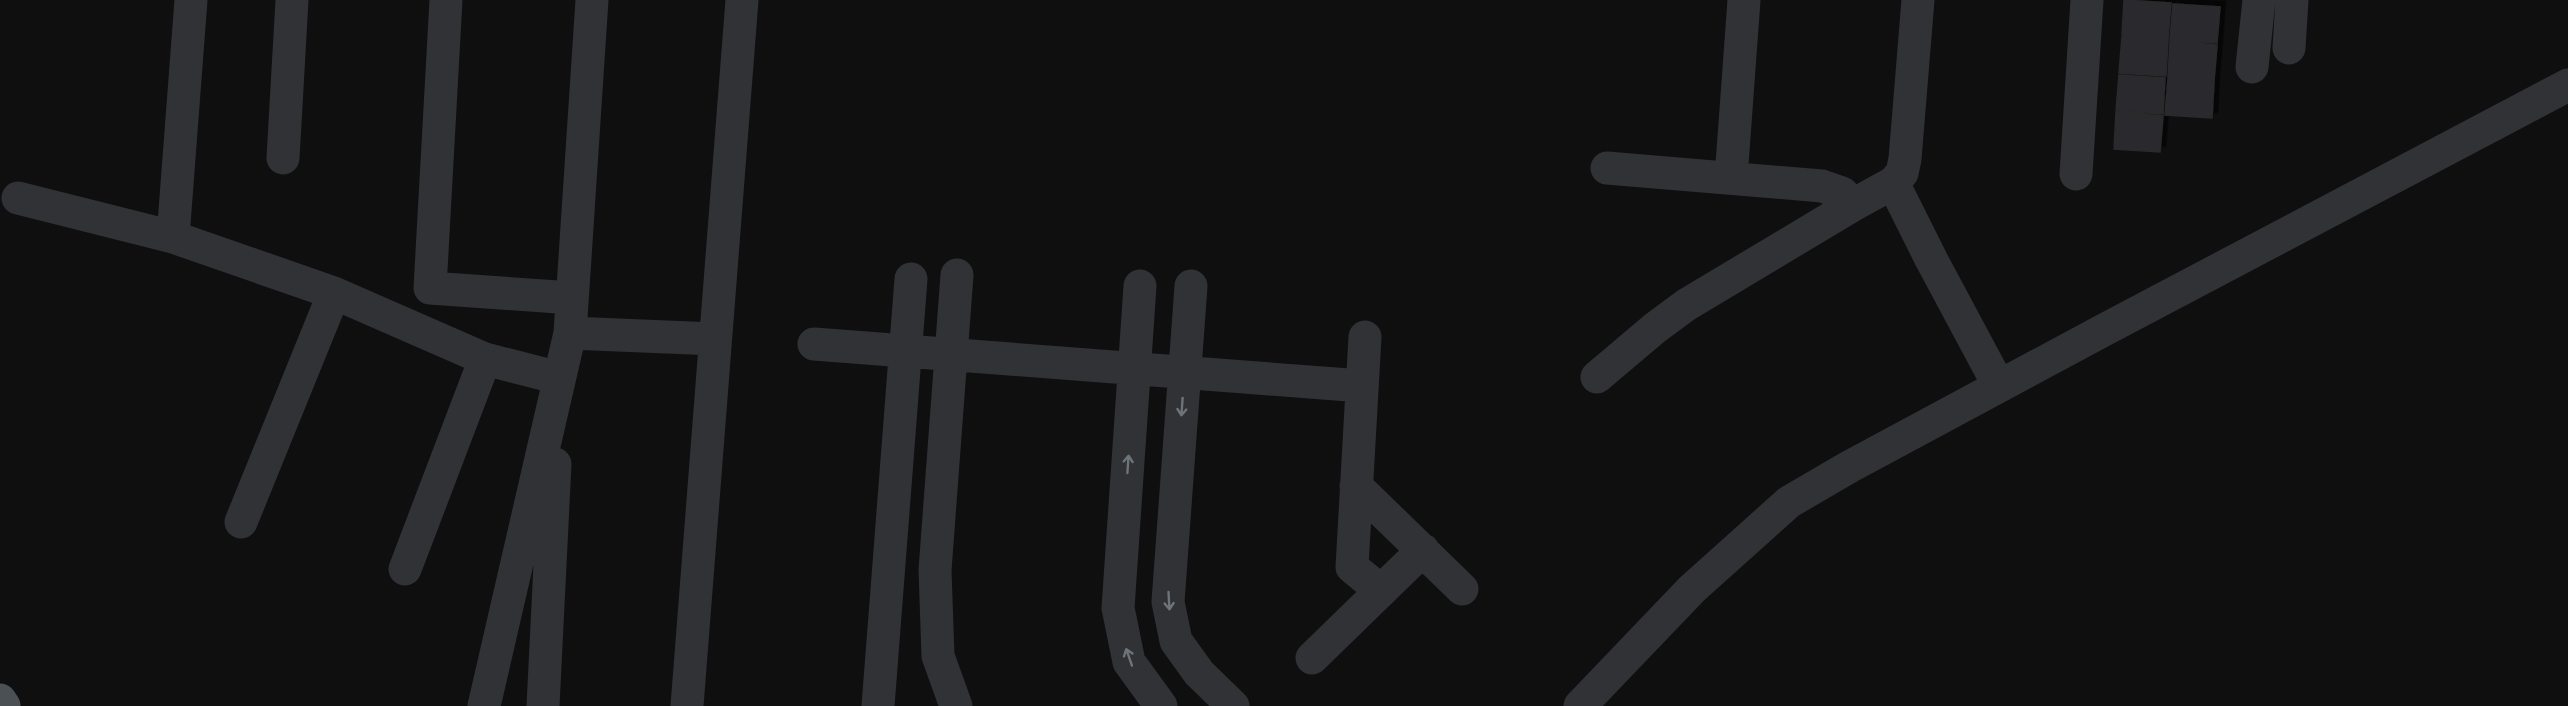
<svg xmlns="http://www.w3.org/2000/svg" width="2568" height="706" font-family="'DM Sans',sans-serif">
  <style>
    .building { fill: #2a2a2d; stroke: #292a2c; stroke-width: 1.5; filter: url(#shadow) }
    .lines { fill: none; stroke-linecap: round; stroke-linejoin: round }
    .minor { stroke: #303235; stroke-width: 33 }
    .major { stroke: #4b5055; stroke-width: 33 }
    .oneway { stroke: #6d747a }
  </style>
  <defs>
    <filter id="shadow"><feDropShadow dx="5.5" dy="-5.5" stdDeviation="0" flood-color="#0009"/></filter>
  </defs>
  <rect width="100%" height="100%" fill="#0f0f10"/>
  <path class="building" d="M2124 0 2171 3 2168 39 2122 36Z
    M2173 4 2220 7 2217 43 2170 40Z
    M2122 37 2168 40 2166 76 2119 73Z
    M2170 41 2217 45 2214 81 2168 78Z
    M2119 75 2165 78 2163 114 2116 111Z
    M2168 79 2214 82 2212 118 2165 115Z
    M2116 112 2163 116 2160 152 2114 149Z"/>
  <g class="lines">
    <path class="minor" d="M446 0 430 288 572 298
      M2289 48 2292 0
      M2252 67 2259 0
      M283 158 292 0
      M1607 168 1822 186 1842 193 1853 205
      M2076 174 2087 0
      M1731 178 1744 0
      M1893 183 1931 259 1999 386
      M18 198 173 237 334 293 485 359 559 378
      M173 237 191 0
      M1140 286 1118 608 1129 662 1161 706
      M1191 286 1168 602 1176 641 1199 673 1233 706
      M570 333 715 339
      M1365 337 1352 567 1381 591
      M814 344 1362 386
      M1597 377 1655 328 1686 305 1853 205 1893 183 1902 173 1905 159 1918 0
      M1356 486 1462 589
      M241 522 334 293
      M405 569 485 359
      M1312 658 1423 550
      M484 706 570 333 592 0
      M543 706 555 464
      M687 706 742 0
      M878 706 911 279
      M956 706 938 656 935 570 957 275
      M1580 706 1692 589 1789 502 1849 467 2102 331 2568 85"/>
    <path class="major" d="M0 700 4 706"/>
  </g>
  <defs><path id="oneway-shaft" d="M-6 0H5M1.5-3L5.5 0L1.5 3" fill="none" stroke-width="1.6" stroke-linecap="round" stroke-linejoin="round" transform="scale(1.5)"/></defs>
  <g class="oneway">
    <use href="#oneway-shaft" transform="translate(1182 407) rotate(94)"/>
    <use href="#oneway-shaft" transform="translate(1128 464) rotate(-86)"/>
    <use href="#oneway-shaft" transform="translate(1169 601) rotate(87)"/>
    <use href="#oneway-shaft" transform="translate(1129 657) rotate(-109)"/>
  </g>
</svg>
